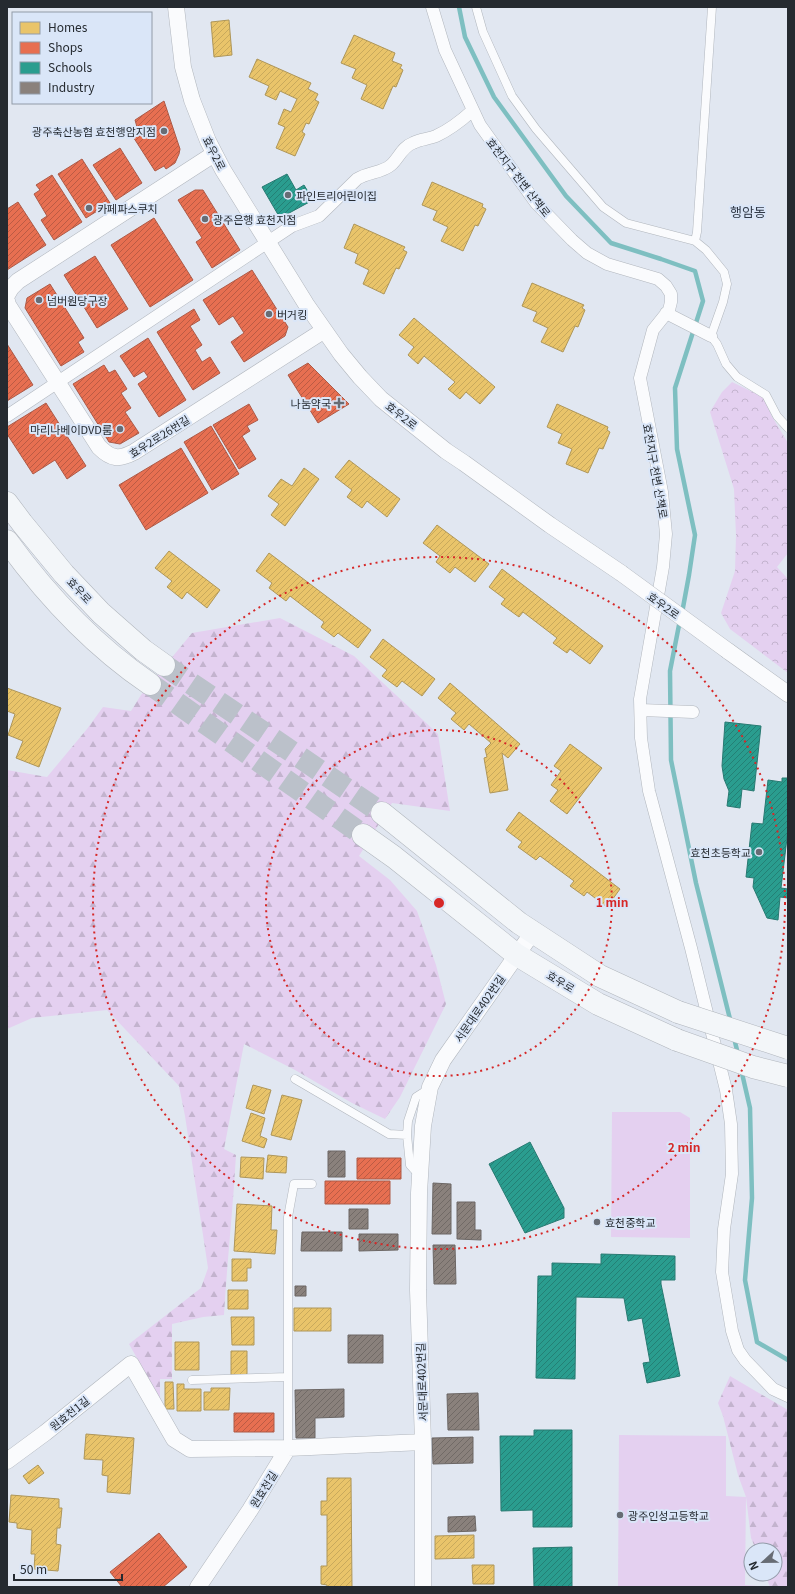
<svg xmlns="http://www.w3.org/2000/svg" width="795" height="1594" font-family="Georgia,'Noto Sans KR',serif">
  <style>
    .forest { fill: url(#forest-firs) }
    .park { fill: url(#park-crowns) }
    .garden { fill: #e4d0f0 }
    .homes { fill: url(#homes-hatch); stroke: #ae9659 }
    .shops { fill: url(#shops-hatch); stroke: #ad5a47 }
    .schools { fill: url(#schools-hatch); stroke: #287a72 }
    .industry { fill: url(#industry-hatch); stroke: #6c6765 }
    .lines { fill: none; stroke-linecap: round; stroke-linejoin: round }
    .stream { stroke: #7ebfc1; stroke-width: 4.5 }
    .secondary-tunnel { stroke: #bbc1ca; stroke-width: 22; stroke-dasharray: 22 11; stroke-linecap: butt }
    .service-casing { stroke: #b1b6bd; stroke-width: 9 }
    .pedestrian-casing { stroke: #b1b6bd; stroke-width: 13 }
    .minor-casing { stroke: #b1b6bd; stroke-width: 17 }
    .secondary-casing { stroke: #b1b6bd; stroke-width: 23 }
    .service { stroke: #fafbfd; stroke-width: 8 }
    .pedestrian { stroke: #fafbfd; stroke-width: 12 }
    .minor { stroke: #fafbfd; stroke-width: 16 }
    .secondary { stroke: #f3f6f9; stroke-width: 22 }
    .minor-bridge-casing { stroke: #b1b6bd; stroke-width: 17; stroke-linecap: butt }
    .secondary-bridge-casing { stroke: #b1b6bd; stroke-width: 23; stroke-linecap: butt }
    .minor-bridge { stroke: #fafbfd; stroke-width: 16 }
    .secondary-bridge { stroke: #f3f6f9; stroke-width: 22 }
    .ring { fill: none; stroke: #d62828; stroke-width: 2; stroke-dasharray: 2 4 }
    .poi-dot { fill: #676c74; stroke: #dae6f8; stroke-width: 1.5 }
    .labels { text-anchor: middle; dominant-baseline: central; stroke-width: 4; stroke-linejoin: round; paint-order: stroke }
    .poi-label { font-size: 11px; fill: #252a30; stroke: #dae6f8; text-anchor: start }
    .street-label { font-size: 11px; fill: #252a30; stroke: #dae6f8 }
    .quarter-label { font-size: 13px; fill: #303947; stroke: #dae6f8 }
    .centre { fill: #d62828; stroke: #dae6f8; stroke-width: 2 }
    .ring-label { font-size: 12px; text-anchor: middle; font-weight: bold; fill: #d62828; stroke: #dae6f8; stroke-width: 4; stroke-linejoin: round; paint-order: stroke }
  </style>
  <defs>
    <pattern id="forest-firs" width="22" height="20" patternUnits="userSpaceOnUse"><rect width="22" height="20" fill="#e4d0f0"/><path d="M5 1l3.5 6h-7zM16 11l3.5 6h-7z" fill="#c3b3ce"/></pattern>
    <pattern id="park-crowns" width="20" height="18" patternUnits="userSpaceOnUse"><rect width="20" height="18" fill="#e4d0f0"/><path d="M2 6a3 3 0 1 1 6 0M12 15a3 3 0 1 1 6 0" fill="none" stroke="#c3b3ce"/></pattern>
    <pattern id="homes-hatch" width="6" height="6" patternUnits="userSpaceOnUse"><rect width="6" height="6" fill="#e9c46a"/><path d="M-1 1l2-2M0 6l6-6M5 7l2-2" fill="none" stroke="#c8a95c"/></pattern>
    <pattern id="shops-hatch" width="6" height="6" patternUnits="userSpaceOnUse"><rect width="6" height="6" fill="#e76f51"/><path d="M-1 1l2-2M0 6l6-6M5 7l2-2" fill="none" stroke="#bb5b44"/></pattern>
    <pattern id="schools-hatch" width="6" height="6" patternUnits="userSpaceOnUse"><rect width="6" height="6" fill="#2a9d8f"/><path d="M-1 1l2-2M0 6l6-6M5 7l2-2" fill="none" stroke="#248075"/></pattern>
    <pattern id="industry-hatch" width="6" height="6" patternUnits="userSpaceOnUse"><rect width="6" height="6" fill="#8a817c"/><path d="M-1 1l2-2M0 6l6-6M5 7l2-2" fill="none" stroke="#716a66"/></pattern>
  </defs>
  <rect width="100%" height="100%" fill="#e1e7f1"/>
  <path class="forest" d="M280 618 354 656 438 734 450 811 392 803 359 856 390 880 417 911 436 965 446 1004 400 1097 385 1119 352 1103 295 1070 244 1044 224 1149 236 1155C233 1209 227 1262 224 1315L203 1317 172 1324V1379H160V1399L129 1344 201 1288 208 1268 185 1116 179 1086 107 1010 32 1018 7 1029V770L47 777 87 729 103 707 131 711 141 695 192 633Z
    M730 1376 788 1410V1587H770L765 1574H775V1550H756L751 1538 746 1497 738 1475 723 1416 718 1403Z"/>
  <path class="park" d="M732 382 767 399 771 415 788 443V553L777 567 788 579V673L730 629 721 613 735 571 736 535 734 489 710 412 722 392Z"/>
  <path class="garden" d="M612 1112H680L690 1118V1238L611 1237Z
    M619 1435 726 1436V1496L746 1497 745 1585 770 1587H618Z"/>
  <path class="homes" d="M229 20 232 55 214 57 211 22Z
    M354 35 395 53 392 61 402 65 400 68 403 70 396 87 393 86 383 109 361 99 367 85 352 78 356 69 341 63Z
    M257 59 311 83 308 89 318 94 315 100 319 102 309 124 306 123 302 132 305 134 295 156 276 148 285 127 278 124 284 109 291 112 297 99 280 91 276 100 265 95 269 86 249 77Z
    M432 182 483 204 482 207 486 209 478 226 475 225 463 251 441 241 448 227 433 220 437 211 422 205Z
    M354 224 405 247 403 250 407 252 399 269 396 268 384 294 363 284 369 270 355 263 358 254 344 248Z
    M532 283 584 305 582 308 585 310 578 327 575 326 563 352 541 342 548 328 533 321 537 312 522 306Z
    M414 318 495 387 480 404 466 392 460 399 448 389 455 382 424 356 418 364 408 355 414 347 399 335Z
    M557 404 608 427 607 430 610 432 603 449 599 448 588 473 566 464 572 449 558 443 562 434 547 427Z
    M349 460 400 499 387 517 367 501 362 508 347 497 352 490 335 477Z
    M304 468 319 479 285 526 271 515 279 504 268 496 281 479 292 486Z
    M437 525 489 564 475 582 455 567 450 573 436 562 440 556 423 543Z
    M169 551 220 590 207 608 187 592 182 599 167 587 172 581 155 568Z
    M269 553 371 630 358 648 338 633 334 637 321 627 324 622 290 596 286 601 269 588 272 583 256 571Z
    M502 569 603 646 590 664 570 649 567 653 553 643 557 638 523 612 519 617 501 604 505 599 489 587Z
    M383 639 435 679 422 696 402 681 397 687 382 676 387 670 370 657Z
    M450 683 520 744 508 758 502 753 508 790 490 793 484 758 487 757 485 749 491 743 469 724 464 730 451 719 456 713 438 698Z
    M7 688 61 708 39 767 16 758 23 741 8 735 15 714 7 711Z
    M570 744 602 768 567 814 550 801 558 790 551 785 561 771 554 766Z
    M519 812 620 889 607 907 587 892 584 896 570 886 574 881 540 856 536 860 518 847 522 842 506 830Z
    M253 1085 271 1090 264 1114 246 1108Z
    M282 1095 302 1100 291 1140 271 1135Z
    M251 1113 265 1118 260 1136 267 1139 264 1148 242 1141Z
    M268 1155 287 1157 286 1173 266 1172Z
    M241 1157 264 1158 263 1179 240 1177Z
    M237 1204 272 1206 271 1230H277L275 1254 234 1251Z
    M232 1259H251V1268H247V1281H232Z
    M228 1290H248V1309H228Z
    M294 1308H331V1331H294Z
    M231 1317H254V1345H232Z
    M175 1342H199V1370H175Z
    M231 1351H247V1375H231Z
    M165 1382H173L174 1409H165Z
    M177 1384H184V1389H201V1411H177Z
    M211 1388H230L229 1410H204V1392H211Z
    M86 1434 134 1438 130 1494 107 1492 108 1476 102 1475 103 1460 84 1459Z
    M38 1465 44 1473 29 1484 23 1476Z
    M327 1478H351L352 1587H327V1585L321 1584V1566H327V1515H321V1501H327Z
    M11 1495 59 1499V1508H62L60 1528H57L56 1544 61 1545 58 1571 34 1569 35 1554H31L32 1530 17 1528V1523L9 1522Z
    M474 1535V1558L435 1559V1536Z
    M472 1565H494V1584H473Z"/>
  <path class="shops" d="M164 101 180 149 179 154 175 163 166 169 164 166 155 171 130 132 137 127 135 120Z
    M120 148 142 183 116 200 93 165Z
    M82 159 110 203 86 218 58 174Z
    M52 175 82 222 54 240 41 220 47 216 34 194 40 190 36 185Z
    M195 190H203L240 250 212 268 196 242 202 238 178 200Z
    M18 202 46 245 7 270V209Z
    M154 218 193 280 150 307 111 245Z
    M95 256 128 309 97 328 64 275Z
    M252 270 288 327 285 336 244 362 231 342 244 333 233 316 219 325 203 300Z
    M50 284 84 338 78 342 84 352 61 366 25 308 27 298Z
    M194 309 200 320 190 326 202 345 195 350 202 362 210 357 220 373 193 390 157 332Z
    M148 338 186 400 159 417 138 384 148 377 144 371 134 377 120 356Z
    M7 344 33 385 7 401Z
    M308 363 349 404 318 423 288 375Z
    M104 365 109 373 115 370 127 389 121 393 131 408 125 412 139 433 120 444 109 442 73 384Z
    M46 403 86 466 67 479 55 460 33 474 7 434V427Z
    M249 404 258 420 247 426 250 431 242 436 256 459 239 469 213 425Z
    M211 426 239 474 212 490 184 442Z
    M181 448 208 493 146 530 119 485Z
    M357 1158H401V1179H357Z
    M325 1181H390V1204H325Z
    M234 1413H274V1432H234Z
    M159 1533 187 1567 163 1587H122L110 1572Z"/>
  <path class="schools" d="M287 174 296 190 304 185 313 200 280 218 262 187Z
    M725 722 761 726 754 791 742 789 740 808 727 806 729 791 724 779 722 766Z
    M782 778H788V830L781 888 788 889V898L780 897 778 920 767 918 753 887 754 878 746 877 752 823 763 824 768 780 782 782Z
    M530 1142 564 1208V1218L525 1233 489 1164Z
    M601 1254 675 1256V1280H661V1284L680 1376 647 1383 643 1363 650 1362 642 1318 628 1321 624 1298 576 1297 575 1379 536 1378 538 1276H552V1263L601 1264Z
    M534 1430H572V1527H533V1510L501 1511 500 1436H534Z
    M572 1547V1587H534L533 1548Z"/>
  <path class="industry" d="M328 1151H345V1177H328Z
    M433 1183 451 1184V1234H432Z
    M457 1202H475V1230H481V1240L457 1239Z
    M349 1209H368V1229H349Z
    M302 1232H342V1251H301Z
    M359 1234H398V1250L359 1251Z
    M433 1245H455L456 1284H434Z
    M295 1286H306V1296H295Z
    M348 1335H383V1363H348Z
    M344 1389V1417L315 1418V1438H296L295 1390Z
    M478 1393 479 1430H448L447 1394Z
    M473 1437V1463L433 1464 432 1438Z
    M475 1516 476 1531 448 1532V1517Z"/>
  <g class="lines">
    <path class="stream" d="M459 7 465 37 494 97 566 196 611 243 661 259 695 271 703 301 675 388 677 449 695 535 689 575 682 613
      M680 620 670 671 671 760 696 883 731 1023
      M734 1038 738 1054
      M741 1069 750 1108 752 1198 745 1280 757 1342 788 1360"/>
    <path class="secondary-tunnel" d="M164 665 382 813
      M150 684 363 835"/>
    <g class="service-casing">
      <path id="service" d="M476 7 483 32 512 96 536 129 603 207 626 223 695 241 706 250 724 272 727 284 723 302 711 336 717 344 726 364 737 377 766 395 777 416 788 428
        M695 241 697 232 712 7
        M295 1079 389 1134 407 1135
        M420 1176 410 1165 407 1135 408 1121 416 1097 430 1088
        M192 1380 288 1377
        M288 1448V1217L294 1184H312"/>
    </g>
    <g class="pedestrian-casing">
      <path id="pedestrian" d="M432 7 445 50 480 125 536 203 572 240 587 253 607 264 658 279 666 286 671 294V302L669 310 653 330 640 378 662 492 666 534 663 567 640 699 641 738 649 791 691 948 726 1090 731 1124 732 1174 724 1229 722 1272 732 1331 738 1350 745 1360 773 1389 788 1396
        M666 313 711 336
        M7 416 292 226 319 216 357 179C368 172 382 173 391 165 399 158 402 147 413 143 420 139 429 139 436 136 449 130 462 120 472 111
        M641 710 693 712"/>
    </g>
    <g class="minor-casing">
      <path id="minor" d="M176 7 183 67 192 100 208 141 223 170 306 304 341 354 360 377 381 399 446 451 464 463 550 525 621 573
        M7 295 11 288 18 281 214 154
        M7 301 8 305 99 447C111 459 119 460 134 452L323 331
        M728 651 788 694
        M7 1461 45 1433 131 1364 174 1439 190 1449 288 1448 423 1442
        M198 1587 250 1510 288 1448
        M423 1587V1442L418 1290 419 1193 423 1126 430 1087 443 1060 533 932"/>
    </g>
    <g class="secondary-casing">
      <path id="secondary" d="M7 503 22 523 64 574 101 613 143 650 164 665
        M7 541C47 596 94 646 150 684
        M382 813 519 923 600 976 678 1012
        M363 835 394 857 517 955 598 1004 677 1040"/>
    </g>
    <use href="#service" class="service"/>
    <use href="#pedestrian" class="pedestrian"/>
    <use href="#minor" class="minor"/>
    <use href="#secondary" class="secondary"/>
    <g class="minor-bridge-casing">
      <path id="minor-bridge" d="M621 573 728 651"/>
    </g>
    <g class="secondary-bridge-casing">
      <path id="secondary-bridge" d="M678 1012 788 1048
        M677 1040 753 1067 788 1076"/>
    </g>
    <use href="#minor-bridge" class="minor-bridge"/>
    <use href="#secondary-bridge" class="secondary-bridge"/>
  </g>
  <g class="ring">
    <circle cx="439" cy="903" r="173"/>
    <circle cx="439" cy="903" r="346"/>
  </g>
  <g class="poi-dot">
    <circle cx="164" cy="131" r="4"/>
    <circle cx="288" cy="195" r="4"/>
    <circle cx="89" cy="208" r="4"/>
    <circle cx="205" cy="219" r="4"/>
    <circle cx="39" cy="300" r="4"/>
    <circle cx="269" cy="314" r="4"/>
    <path d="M337 397h4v4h4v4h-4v4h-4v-4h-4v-4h4z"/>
    <circle cx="120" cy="429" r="4"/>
    <circle cx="759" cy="852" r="4"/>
    <circle cx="597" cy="1222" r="4"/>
    <circle cx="620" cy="1515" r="4"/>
  </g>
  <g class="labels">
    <g class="poi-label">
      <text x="156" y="131" text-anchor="end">광주축산농협 효천행암지점</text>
      <text x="296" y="195">파인트리어린이집</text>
      <text x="97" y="208">카페파스쿠치</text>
      <text x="213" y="219">광주은행 효천지점</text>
      <text x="47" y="300">넘버원당구장</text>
      <text x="277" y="314">버거킹</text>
      <text x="331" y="403" text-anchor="end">나눔약국</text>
      <text x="112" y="429" text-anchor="end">마리나베이DVD룸</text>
      <text x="751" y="852" text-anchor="end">효천초등학교</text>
      <text x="605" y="1222">효천중학교</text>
      <text x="628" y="1515">광주인성고등학교</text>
    </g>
    <g class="street-label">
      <text transform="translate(215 153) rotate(63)">효우2로</text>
      <text transform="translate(519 177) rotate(52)">효천지구 천변 산책로</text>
      <text transform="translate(402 415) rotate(38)">효우2로</text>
      <text transform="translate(159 436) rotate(-32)">효우2로26번길</text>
      <text transform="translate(656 471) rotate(80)">효천지구 천변 산책로</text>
      <text transform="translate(80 590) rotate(47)">효우로</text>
      <text transform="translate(664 605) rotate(36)">효우2로</text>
      <text transform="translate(561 981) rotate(31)">효우로</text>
      <text transform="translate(479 1008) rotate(-55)">서문대로402번길</text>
      <text transform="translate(421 1382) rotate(-92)">서문대로402번길</text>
      <text transform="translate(69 1413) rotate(-39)">원효천1길</text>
      <text transform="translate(263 1489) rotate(-58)">원효천길</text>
    </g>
    <g class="quarter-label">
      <text x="748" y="211">행암동</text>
    </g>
  </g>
  <circle cx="439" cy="903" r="6" class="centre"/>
  <g class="ring-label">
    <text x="612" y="907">1 min</text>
    <text x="684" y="1152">2 min</text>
  </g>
  <rect width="795" height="1594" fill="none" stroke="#252a30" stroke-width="16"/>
  <rect x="12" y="12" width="140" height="92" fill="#dae6f8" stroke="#929ba8"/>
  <rect x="20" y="22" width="20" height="12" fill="#e9c46a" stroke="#929ba8"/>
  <text x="48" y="32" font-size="12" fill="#252a30">Homes</text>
  <rect x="20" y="42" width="20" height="12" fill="#e76f51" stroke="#929ba8"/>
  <text x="48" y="52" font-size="12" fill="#252a30">Shops</text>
  <rect x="20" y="62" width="20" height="12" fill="#2a9d8f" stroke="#929ba8"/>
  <text x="48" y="72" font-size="12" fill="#252a30">Schools</text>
  <rect x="20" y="82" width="20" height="12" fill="#8a817c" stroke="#929ba8"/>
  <text x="48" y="92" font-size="12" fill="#252a30">Industry</text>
  <g transform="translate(763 1562) rotate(248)"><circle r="19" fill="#dae6f8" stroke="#929ba8"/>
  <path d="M0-3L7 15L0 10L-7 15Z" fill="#676c74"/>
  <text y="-6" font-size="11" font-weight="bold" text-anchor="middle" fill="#252a30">N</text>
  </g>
  <path d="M14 1574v6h108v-6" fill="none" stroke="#252a30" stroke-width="2"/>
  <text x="20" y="1574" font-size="12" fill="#252a30" stroke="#dae6f8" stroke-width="3" paint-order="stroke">50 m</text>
</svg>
